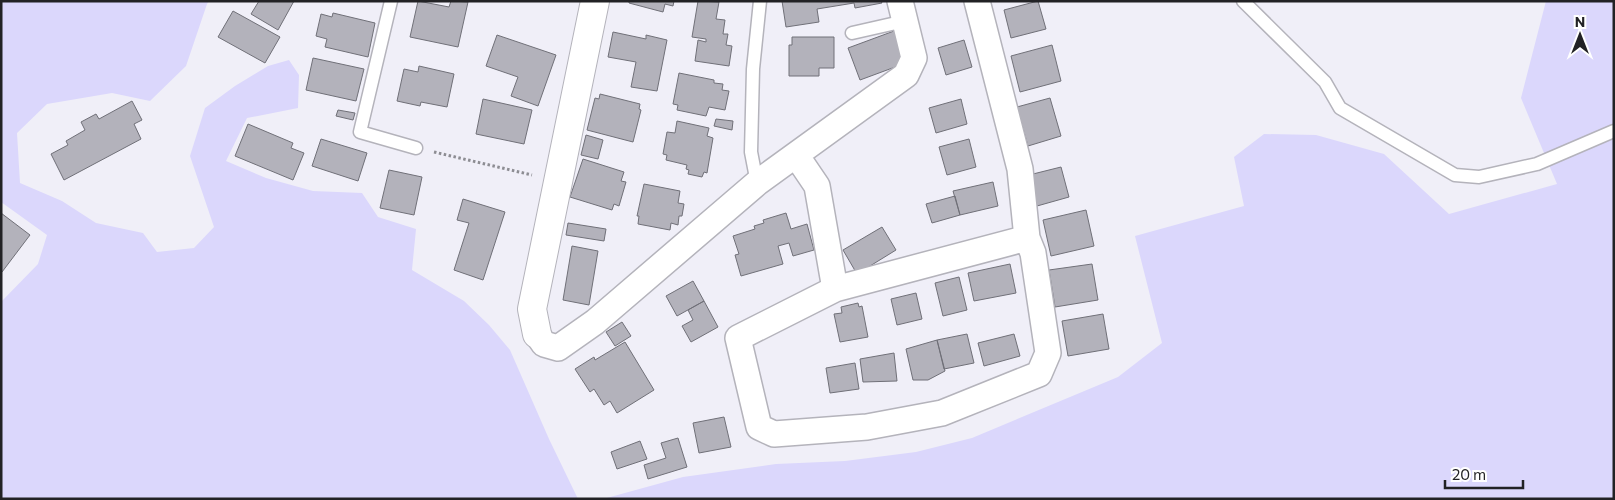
<svg xmlns="http://www.w3.org/2000/svg" width="1615" height="500" font-family="Commissioner,sans-serif">
  <style>
    .green { fill: #dbd7fc }
    .building { fill: #b3b2bb; stroke: #707078 }
    .lines { fill: none; stroke-linecap: round; stroke-linejoin: round }
    .service-casing { stroke: #b4b3bb; stroke-width: 15 }
    .minor-casing { stroke: #b4b3bb; stroke-width: 28 }
    .tertiary-casing { stroke: #b4b3bb; stroke-width: 30 }
    .path { stroke: #8d8d93; stroke-width: 3; stroke-dasharray: 2.5 2.5; stroke-linecap: butt }
    .service { stroke: #fff; stroke-width: 12 }
    .minor { stroke: #fff; stroke-width: 25 }
    .tertiary { stroke: #fff; stroke-width: 28 }
  </style>
  <rect width="100%" height="100%" fill="#f0eff8"/>
  <path class="green" d="M1 1H209L207 4 186 66 150 101 112 93 47 104 17 133 20 183 62 201 96 223 143 233 157 252 194 248 214 227 190 156 205 108 235 86 268 66 289 60 299 75 298 108 247 118 226 161 266 178 313 191 362 193 378 217 416 229 412 270 464 301 489 325 510 350 549 439 578 499H1V302L38 264 47 235 1 202Z
    M1546 1H1614V499H603L683 477 776 464 845 461 916 452 972 438 1118 377 1162 343 1135 236 1244 206 1234 157 1264 134 1316 135 1384 154 1449 214 1557 184 1521 98Z"/>
  <path class="building" d="M259 1H294L278 30 251 14Z
    M418 1 449 7 451 1 468 2 458 47 410 37Z
    M629 1H674L673 6 665 4 663 12 629 3Z
    M698 1 719 2 716 19 725 20 723 34H728L726 45 732 46 729 66 695 61 698 40 706 42V39L692 37Z
    M782 1H881L882 3 855 8 854 3 817 9 819 22 786 27Z
    M1038 1 1046 29 1011 38 1004 10Z
    M233 11 280 37 265 63 218 37Z
    M333 13 375 23 368 57 325 47 327 39 316 36 321 14 332 17Z
    M894 31 906 63 860 80 848 48Z
    M613 32 646 39V35L667 40 657 91 631 87 636 62 608 57Z
    M497 35 556 55 538 106 511 96 518 77 486 66Z
    M792 37H834V68H819V76H789V45H792Z
    M964 40 972 67 946 75 938 48Z
    M1052 45 1061 81 1020 92 1011 56Z
    M313 58 364 69 356 101 306 90Z
    M419 66 454 74 447 107 421 102 420 106 397 101 404 69 418 72Z
    M679 73 714 80V83L723 84 722 90 729 91 725 110 709 107 706 116 677 110 678 105 673 104Z
    M600 94 640 104 639 109 641 110 633 142 587 130 595 98 599 99Z
    M1050 98 1061 136 1028 146 1017 107Z
    M483 99 532 110 524 144 476 134Z
    M961 99 967 124 936 133 929 108Z
    M132 101 142 120 134 124 141 139 64 180 51 154 68 145 66 141 85 130 81 122 96 114 99 119Z
    M338 110 355 113 353 120 336 116Z
    M716 119 733 121 732 130 714 126Z
    M677 121 709 128 707 136 713 138 707 173 704 172 702 177 688 174 689 170 686 169 687 165 666 160 667 155 663 154 667 132 675 133Z
    M248 124 293 143 291 148 304 153 293 180 235 156Z
    M586 135 603 140 598 159 581 155Z
    M321 139 367 153 358 181 312 166Z
    M969 139 976 167 947 175 939 147Z
    M583 159 624 172 621 181 626 182 619 206 614 204 612 210 570 197Z
    M1061 167 1069 197 1037 206 1029 175Z
    M389 170 422 177 414 215 380 208Z
    M993 182 998 206 960 215 953 191Z
    M644 184 680 191 678 203 684 204 682 216H679L678 225 671 223 670 230 638 224 639 216H637Z
    M955 196 960 215 932 223 926 204Z
    M463 199 505 212 483 280 454 270 469 223 457 220Z
    M1086 210 1094 246 1051 256 1043 220Z
    M1 213 30 235 2 272 1 271Z
    M786 213 791 229 807 224 814 250 793 256 789 243 778 246 783 264 741 276 735 255 739 254 733 236 755 229 754 226 764 223 763 220Z
    M568 223 606 229 604 241 566 235Z
    M882 227 896 250 857 274 843 250Z
    M572 246 598 251 589 305 563 300Z
    M1010 264 1016 293 974 301 968 273Z
    M1092 264 1098 300 1055 307 1049 270Z
    M959 277 967 310 943 316 935 283Z
    M693 281 704 301 677 316 666 296Z
    M916 293 922 319 897 325 891 299Z
    M704 301 718 327 691 342 682 326 693 320 688 310Z
    M858 303 859 307 862 306 868 337 840 342 834 314 842 313 841 307Z
    M1103 314 1109 349 1068 356 1062 321Z
    M622 322 631 336 615 346 606 332Z
    M967 334 974 363 944 369 937 340Z
    M1014 334 1020 356 984 366 978 343Z
    M937 340 945 371 928 380H913L906 349Z
    M625 342 654 390 617 413 610 401 604 405 594 389 590 392 575 369 594 357 595 360Z
    M894 353 897 381 863 382 860 359Z
    M855 363 859 389 830 393 826 368Z
    M724 417 731 447 699 453 693 423Z
    M678 438 687 467 648 479 644 465 666 458 661 443Z
    M640 441 647 459 617 469 611 452Z"/>
  <g class="lines">
    <g class="service-casing">
      <path id="service" d="M391 1 360 132 416 148
        M1243 1 1325 82 1340 108 1455 175 1479 177 1537 164 1614 131
        M852 33 905 21
        M757 183 751 152 753 69 760 1"/>
    </g>
    <g class="minor-casing">
      <path id="minor" d="M977 1 1020 169 1027 238 1033 253 1048 353 1039 374 942 413 867 427 774 434 759 427 738 338 835 289 1027 238
        M796 155 817 186 835 289
        M537 334 544 344 558 348 595 322 757 183 906 75 914 58 900 1"/>
    </g>
    <g class="tertiary-casing">
      <path id="tertiary" d="M537 334 532 309 595 1"/>
    </g>
    <path class="path" d="M434 152 532 175"/>
    <use href="#service" class="service"/>
    <use href="#minor" class="minor"/>
    <use href="#tertiary" class="tertiary"/>
  </g>
  <rect width="1615" height="500" fill="none" stroke="#222225" stroke-width="5"/>
  <g transform="translate(1580 35)" stroke="#ffffff" stroke-width="4" paint-order="stroke">
  <path d="M0-4L9 19L0 12L-9 19Z" fill="#222225"/>
  <text y="-8" font-size="14" font-weight="bold" text-anchor="middle" fill="#222225">N</text>
  </g>
  <path d="M1445 480v8h78v-8" fill="none" stroke="#222225" stroke-width="2.5"/>
  <text x="1452" y="480" font-size="15" fill="#222225" stroke="#ffffff" stroke-width="4" paint-order="stroke">20 m</text>
</svg>
